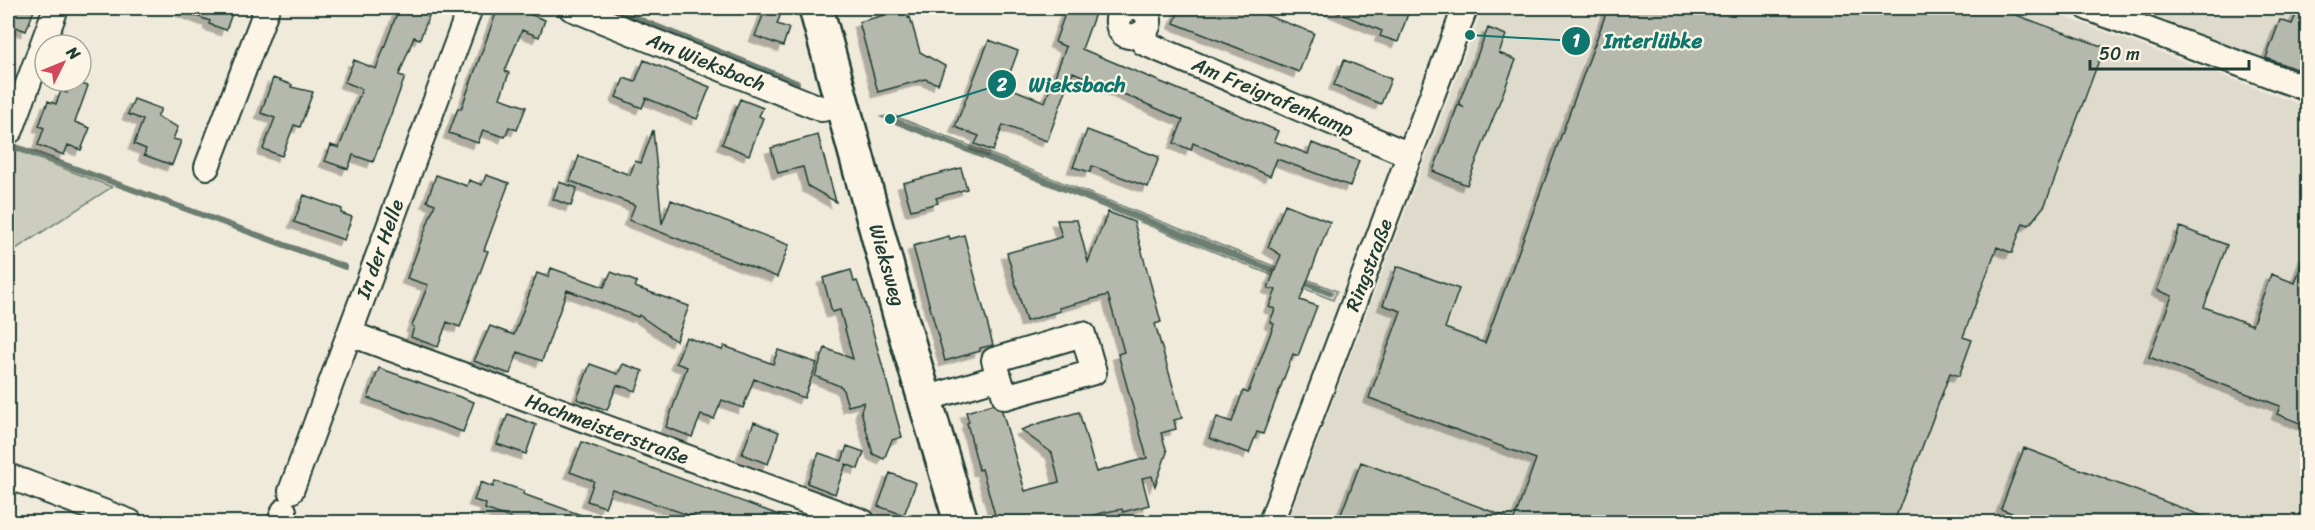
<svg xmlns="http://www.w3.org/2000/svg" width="2315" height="530" font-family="Sriracha,sans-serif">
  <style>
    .built { fill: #dedbcc }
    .green { fill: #cccdbf; stroke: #76857a; stroke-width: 1.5 }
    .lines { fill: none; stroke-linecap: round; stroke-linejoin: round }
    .stream { stroke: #6c7d71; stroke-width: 6 }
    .building { fill: #b5b9ad; stroke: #1f3d34; stroke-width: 1.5; filter: url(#shadow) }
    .street-casing { stroke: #1f3d34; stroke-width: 28 }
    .secondary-casing { stroke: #1f3d34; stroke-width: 38 }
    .street { stroke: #fcf5e5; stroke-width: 24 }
    .secondary { stroke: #fcf5e5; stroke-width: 33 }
    .labels { text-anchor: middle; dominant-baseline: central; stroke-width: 4.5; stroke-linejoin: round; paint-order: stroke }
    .street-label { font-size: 20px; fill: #1f3d34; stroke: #fcf5e5 }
    .leader { fill: none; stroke: #0f766e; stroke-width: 2 }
    .callout-dot { fill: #0f766e; stroke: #fcf5e5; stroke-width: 2 }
    .mark-label { font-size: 18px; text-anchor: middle; font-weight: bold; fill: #fff }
    .callout-label { font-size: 21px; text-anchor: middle; font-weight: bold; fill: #0f766e; stroke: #fcf5e5; stroke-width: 4.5; stroke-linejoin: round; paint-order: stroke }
  </style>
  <defs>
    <filter id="shadow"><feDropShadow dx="-5.5" dy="5.5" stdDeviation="0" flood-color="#0004"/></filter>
  </defs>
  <rect width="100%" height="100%" fill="#efeada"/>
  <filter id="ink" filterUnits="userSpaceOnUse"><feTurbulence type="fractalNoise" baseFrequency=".0167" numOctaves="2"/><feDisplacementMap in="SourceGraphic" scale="12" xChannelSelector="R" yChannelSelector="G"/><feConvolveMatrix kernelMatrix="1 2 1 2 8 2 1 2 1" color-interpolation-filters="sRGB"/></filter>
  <g filter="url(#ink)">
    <path class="built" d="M1483 8H2040L2307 107 2306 522H1287Z
      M2126 8H2307V75Z"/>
    <path class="green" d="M892 115 1337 291 1333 300 881 117Z
      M8 147 112 187 8 254Z"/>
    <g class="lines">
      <path class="stream" d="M611 8 797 83
        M890 119 1282 274
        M8 144 345 267
        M1300 281 1330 293"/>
    </g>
    <path class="building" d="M8 8H35L26 31 8 24Z
      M180 8H234L226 30 209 24 210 21 180 10Z
      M399 8H432L420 39 414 37 399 75 405 77 373 162 353 155 348 169 325 161 331 145 339 148 362 89 345 82 354 60 376 69Z
      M498 8H513L545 20 539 37 522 30 505 71 509 73 500 98 526 107 517 130 509 127 505 137 483 130 478 143 449 133 458 108 461 109Z
      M766 8H783L777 24 789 28 783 46 755 36Z
      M1067 8H1097L1082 49 1278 131 1274 141 1308 154 1312 143 1359 161 1350 186 1277 159 1270 176 1193 143 1191 150 1174 143 1183 120 1073 72 1047 141 1003 125 993 151 975 144 979 136 955 127 989 40 1018 51 1005 86 1045 102 1066 47 1055 42Z
      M1180 8H1247L1314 33 1299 72 1174 23Z
      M1327 8H1410L1398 42 1380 36 1382 31Z
      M1608 8H1997L2104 47 2045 205 2029 225 2023 223 2012 253 1997 247 1963 337 1972 340 1959 376 1950 373 1894 522H1338L1361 462 1514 520 1536 459 1369 398 1401 311 1383 305 1397 266 1459 289 1445 328 1485 343Z
      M2299 8H2307V73L2266 58 2280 20 2292 24Z
      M906 9 908 18 910 17 920 52 945 66 938 84 925 79 878 92 859 22Z
      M1488 28 1506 35 1499 53 1516 60 1467 185 1433 171 1458 105 1463 107 1459 102Z
      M644 60 710 87 697 119 646 98 642 108 616 97 624 78 635 82Z
      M1344 60 1391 79 1381 104 1334 85Z
      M273 78 292 85 291 87 313 92 300 127 294 125 282 156 263 149 275 118 261 113Z
      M71 81 88 86 75 122 90 128 81 150 68 145 64 155 38 145 44 128 39 126 48 101 56 104 61 91 67 93Z
      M134 99 161 109 157 117 178 127 173 139 181 141 172 165 144 155 146 149 134 144 143 120 128 114Z
      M740 99 763 108 759 116 763 118 749 155 722 144Z
      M653 130 662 224 671 200 789 245 777 277 629 220 635 205 570 181 579 156 630 175 635 161 641 163Z
      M1087 130 1159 157 1148 187 1092 166 1090 172 1073 167Z
      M818 135 836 202 808 186 803 167 778 173 771 148Z
      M961 168 967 189 936 198 938 203 911 210 903 183Z
      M436 175 467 186 469 180 482 185 486 175 509 183 484 250 488 251 460 327 447 322 438 347 411 337 414 327 412 326 428 285 407 278 435 204 427 201Z
      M559 182 577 188 571 206 553 199Z
      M304 195 342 209 341 213 352 217 344 240 294 222Z
      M1285 204 1330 222 1300 300 1317 306 1298 356 1293 354 1263 434 1257 432 1249 453 1209 438 1217 417 1232 422 1243 391 1248 393 1274 324 1270 322 1275 309 1269 307 1276 290 1268 288 1281 255 1268 247Z
      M1108 212 1134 222 1161 322 1155 324 1182 418 1174 420 1176 429 1161 433 1167 452 1155 486 1152 476 1142 478 1149 505 1123 512 1122 509 1106 512 1066 522H997L982 469 979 470 967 423 969 422 966 412 993 404 1002 411 1025 491 1059 482 1052 453 1021 430 1043 422 1079 412 1096 472 1147 458 1118 354 1124 352 1108 295 1059 308 1060 311 1026 321 1007 253 1062 237 1057 220H1077L1088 262Z
      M2180 227 2227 245 2204 307 2252 325 2271 274 2295 283 2305 254H2307V426L2277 414 2280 406 2149 357 2172 296 2157 290Z
      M964 235 993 345 980 348V351L945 361 913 246 949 236 950 239Z
      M551 268 604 287 611 272 637 282 635 287 689 306 676 341 639 315 638 317 567 290 542 361 518 352 510 374 474 361 490 326 514 335 537 273 548 277Z
      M851 270 854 282 857 281 865 303 902 437 892 440 884 459 873 454 861 411 864 402 848 406 842 387 815 376 825 348 853 359 840 310 832 312 823 278Z
      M686 337 722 350 724 346 773 364 778 350 817 363 804 398 754 379 743 408 722 400 714 419 701 415 692 437 666 427 687 367 676 363Z
      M590 364 618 374 623 364 643 371 636 391 617 385 607 410 577 399Z
      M379 368 474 402 463 432 368 398Z
      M508 414 536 425 526 454 497 444Z
      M754 422 779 432 768 464 742 454Z
      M582 442 795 521V522H709L612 489 605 507 587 501 594 481 570 472Z
      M847 446 864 452 858 469 846 464 835 494 807 483 819 453 842 461Z
      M2024 448 2216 521V522H2036L2001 509Z
      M890 473 916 483 904 515 878 506Z
      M495 481 524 491 523 494 595 520 594 522H521L485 509 486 504 474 500 481 482 493 487Z"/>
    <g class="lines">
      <g class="street-casing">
        <path id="street" d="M571 8 822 109 842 104
          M1128 8C1122 11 1117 16 1118 23 1122 52 1168 27 1140 8
          M2088 8 2308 89
          M1141 35 1144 43 1410 155
          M11 130 56 8
          M207 167 267 8
          M351 334 863 522
          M1083 334 1094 372 1005 397 994 360Z
          M925 399 999 377
          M8 476 130 522
          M291 491 470 8
          M280 522 284 511
          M1271 522 1465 8"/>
      </g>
      <g class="secondary-casing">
        <path id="secondary" d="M816 8 900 315 961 522"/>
      </g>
      <use href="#street" class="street"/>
      <use href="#secondary" class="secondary"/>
    </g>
  </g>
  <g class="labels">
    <g class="street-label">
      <text transform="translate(706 62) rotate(22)">Am Wieksbach</text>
      <text transform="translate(1273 97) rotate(23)">Am Freigrafenkamp</text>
      <text transform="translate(380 249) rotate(-70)">In der Helle</text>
      <text transform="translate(887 265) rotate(74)">Wieksweg</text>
      <text transform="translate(1369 265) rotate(-69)">Ringstraße</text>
      <text transform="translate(607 429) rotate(20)">Hachmeisterstraße</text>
    </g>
  </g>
  <path class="leader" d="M1470 35L1576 41M890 119L1002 84"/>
  <g class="callout-dot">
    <circle cx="1470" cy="35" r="6"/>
    <circle cx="890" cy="119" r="6"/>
    <circle cx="1576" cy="41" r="15"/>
    <circle cx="1002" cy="84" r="15"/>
  </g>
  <g class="mark-label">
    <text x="1576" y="47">1</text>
    <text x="1002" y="91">2</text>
  </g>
  <g class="callout-label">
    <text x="1653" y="48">Interlübke</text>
    <text x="1077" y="92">Wieksbach</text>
  </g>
  <rect width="2315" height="530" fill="none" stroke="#fcf5e5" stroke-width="30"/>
  <rect x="15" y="15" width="2285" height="500" fill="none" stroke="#1f3d34" stroke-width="2" filter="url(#ink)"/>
  <g transform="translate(63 63) rotate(47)"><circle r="28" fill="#fcf5e5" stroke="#a4ab9e" stroke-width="1.5"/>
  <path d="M0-4.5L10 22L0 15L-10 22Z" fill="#d1495b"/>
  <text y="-9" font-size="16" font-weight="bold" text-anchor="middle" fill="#1f3d34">N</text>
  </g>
  <path d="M2090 60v9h159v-9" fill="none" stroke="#1f3d34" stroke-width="3"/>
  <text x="2099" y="60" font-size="18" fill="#1f3d34" stroke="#fcf5e5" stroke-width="4.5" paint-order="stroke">50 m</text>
</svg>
